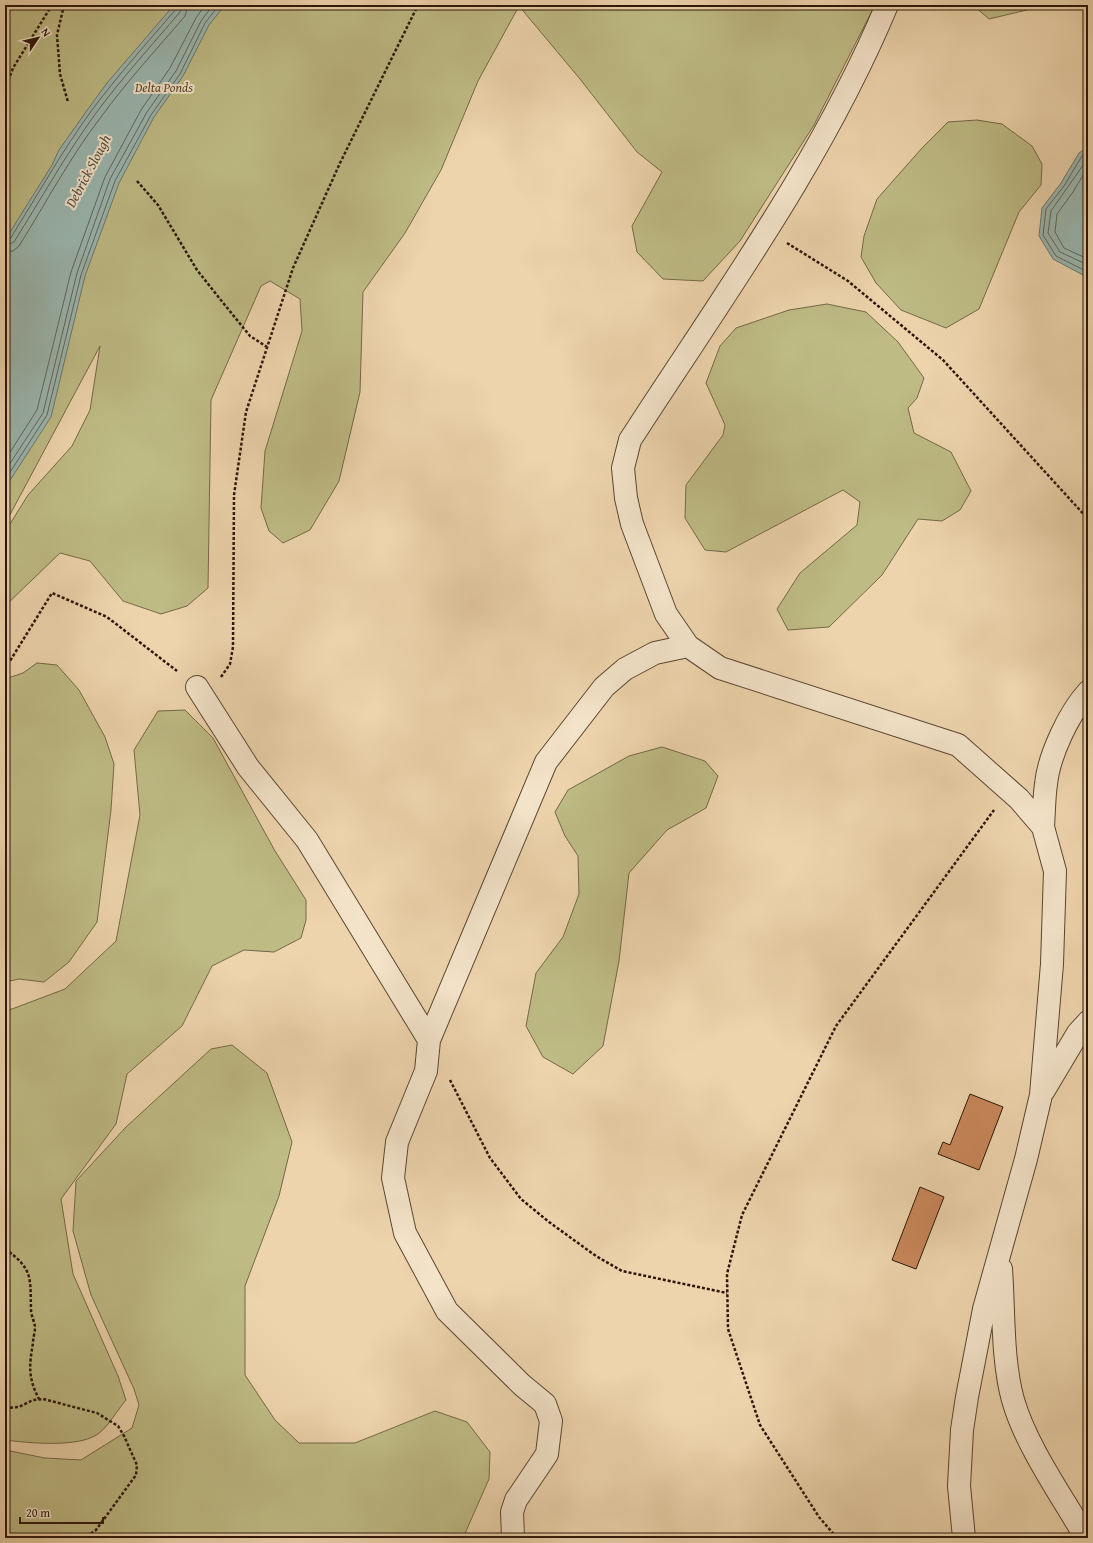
<svg xmlns="http://www.w3.org/2000/svg" width="1093" height="1543" font-family="'Gentium Book Plus',serif">
  <style>
    .green { fill: #bebb85; stroke: #756848 }
    .water { fill: #9ab7b0; stroke: #6e776e }
    .lines { fill: none; stroke-linecap: round; stroke-linejoin: round }
    .shore { stroke: #63665d; stroke-width: 1 }
    .building { fill: #c8875a; stroke: #2c160a }
    .minor-casing { stroke: #5c4632; stroke-width: 24 }
    .path { stroke: #2c160a; stroke-width: 2.5; stroke-dasharray: 3 2; stroke-linecap: butt }
    .minor { stroke: #f3e3c9; stroke-width: 22 }
    .labels { text-anchor: middle; dominant-baseline: central; stroke-width: 4; stroke-linejoin: round; paint-order: stroke }
    .park-label { font-size: 13px; font-style: italic; fill: #58482f; stroke: #f3e3c9 }
    .water-label { font-size: 14px; font-style: italic; fill: #524e44; stroke: #f3e3c9 }
  </style>
  <rect width="100%" height="100%" fill="#edd4ac"/>
  <filter id="stains"><feTurbulence type="fractalNoise" baseFrequency=".005" numOctaves="4"/><feColorMatrix values="0 0 0 0 .2 0 0 0 0 .09 0 0 0 0 .02 0 0 0 .5 -.17"/></filter>
  <radialGradient id="worn" r=".72"><stop offset=".6" stop-color="#630" stop-opacity="0"/><stop offset="1" stop-color="#630" stop-opacity=".3"/></radialGradient>
  <path class="green" d="M5 5H875L814 125 740 241 703 281 663 279 637 252 632 226 662 172 637 152 580 79 519 6 478 81 441 170 405 233 363 292 360 392 339 481 310 530 283 543 269 531 261 508 265 451 302 331 300 299 270 281 261 286 211 400 208 588 187 606 161 614 123 601 90 561 60 553 5 606V532L28 495 72 446 90 410 100 346 5 524Z
    M973 5H1048L989 19Z
    M977 120 1002 124 1032 146 1042 164 1041 185 1019 212 979 309 946 328 901 310 876 283 861 257 864 236 877 199 922 148 948 122Z
    M827 304 866 312 898 342 924 378 917 398 908 408 914 433 951 452 971 491 960 510 942 521 918 519 882 575 829 627 788 630 777 609 800 573 857 525 860 502 843 490 726 552 705 550 685 518 686 485 723 435 725 425 706 383 720 346 736 328 789 310Z
    M37 663 57 665 79 690 105 737 114 764 111 810 97 922 69 962 44 982 19 979 5 982V679L23 673Z
    M185 710 213 738 275 851 306 900V920L301 938 274 952 244 950 212 966 182 1026 127 1074 116 1124 61 1199 73 1274 118 1376 126 1400C118 1409 108 1427 98 1434 78 1448 29 1443 5 1440V1010L12 1009 65 989 116 941 140 815 134 750 158 711Z
    M662 747 705 761 718 776 706 808 667 830 629 873 619 961 603 1046 573 1074 543 1057 526 1026 536 973 563 937 579 894 578 856 565 836 555 812 568 790 629 756Z
    M232 1045 267 1073 292 1142 279 1196 245 1286V1375L275 1420 299 1443H355L435 1411 467 1422 490 1452 489 1479 463 1538H5V1450L45 1458 81 1460 132 1428 139 1405 134 1389 91 1295 73 1231 76 1181 126 1127 211 1049Z"/>
  <path class="water" d="M174 5H225L209 25 183 76 154 117 119 183 85 276 51 417 5 488V240L52 165 59 150 88 109 107 83Z
    M1088 147V274L1083 275 1053 259 1039 236 1042 208 1061 183 1079 153Z"/>
  <g class="lines">
    <path class="shore" d="M1088 152 1082 156 1064 186 1046 209 1043 235 1056 256 1084 270 1088 271
      M1088 158 1051 211 1048 233 1060 252 1088 265
      M1088 167 1073 192 1057 214 1055 232 1064 248 1088 259
      M5 241 10 239C37 196 62 151 92 110 118 75 148 42 176 9L177 5
      M5 246 14 242C41 199 66 154 96 113 122 78 152 45 180 12L182 5
      M5 252 13 251 19 246C46 203 70 157 101 117 127 81 157 49 185 16L188 5
      M5 460 37 410 71 272 105 177 141 110 170 68 196 18 205 5
      M5 471 43 413 77 273 110 179 147 112 176 71 201 21 213 5
      M5 480 47 415 81 275 115 181 151 115 180 74 205 23 219 5"/>
  </g>
  <path class="building" d="M970 1094 1003 1107 979 1170 938 1154 943 1142 950 1145Z
    M920 1187 944 1197 916 1269 892 1260Z"/>
  <g class="lines">
    <g class="minor-casing">
      <path id="minor" d="M887 5C822 161 721 299 630 440L623 468 626 498 632 524 666 614 688 646 720 668 958 745 1019 799 1043 827 1055 871 1052 964 1041 1095 1026 1159 984 1309 967 1397 962 1430 959 1486 964 1538
        M197 687 248 767 307 840 429 1040 426 1071 397 1142 393 1178 405 1233 447 1311 522 1385 545 1404 551 1421 547 1454 516 1500 512 1512 513 1538
        M1043 827C1044 813 1044 798 1046 784 1049 755 1069 713 1088 692
        M429 1040 546 762 604 687 625 669 655 653 688 646
        M1044 1090 1078 1033 1088 1022
        M1001 1269C1004 1310 1002 1361 1013 1400 1026 1446 1062 1496 1086 1538"/>
    </g>
    <path class="path" d="M64 5 57 35 60 74 68 102
      M5 90 13 68 52 5
      M137 181 158 205 197 270 220 299 250 336 267 347
      M787 243 848 281 943 360 1088 519
      M5 669 52 593 107 617 177 671
      M221 677 230 664 233 647 234 495 246 412 293 268 340 163 418 5
      M450 1080 490 1158 521 1199 549 1222 596 1256 622 1271 727 1293
      M5 1249C34 1269 30 1279 31 1310 31 1316 35 1322 35 1328 35 1332 33 1338 33 1343 29 1366 28 1378 39 1399
      M5 1408 19 1407 33 1400 43 1399 97 1413 118 1426 124 1436 137 1465 136 1475 96 1530 84 1538
      M837 1538 819 1517 760 1425 728 1329 727 1274 742 1215 836 1026 994 810"/>
    <use href="#minor" class="minor"/>
  </g>
  <g class="labels">
    <g class="park-label">
      <text x="164" y="87">Delta Ponds</text>
    </g>
    <g class="water-label">
      <text transform="translate(88 171) rotate(-62)">Debrick Slough</text>
    </g>
  </g>
  <rect width="1093" height="1543" fill="none" stroke="#edd4ac" stroke-width="20"/>
  <rect x="6" y="6" width="1081" height="1531" fill="none" stroke="#2c160a" stroke-width="2"/>
  <rect x="10" y="10" width="1073" height="1523" fill="none" stroke="#2c160a"/>
  <g transform="translate(38 38) rotate(55)" stroke="#f3e3c9" stroke-width="3" paint-order="stroke">
  <path d="M0-3L7 15L0 10L-7 15Z" fill="#2c160a"/>
  <text y="-6" font-size="11" font-weight="bold" text-anchor="middle" fill="#2c160a">N</text>
  </g>
  <path d="M20 1517v6h83v-6" fill="none" stroke="#2c160a" stroke-width="2"/>
  <text x="26" y="1517" font-size="12" fill="#2c160a" stroke="#f3e3c9" stroke-width="3" paint-order="stroke">20 m</text>
  <rect width="100%" height="100%" filter="url(#stains)"/>
  <rect width="100%" height="100%" fill="url(#worn)"/>
</svg>
